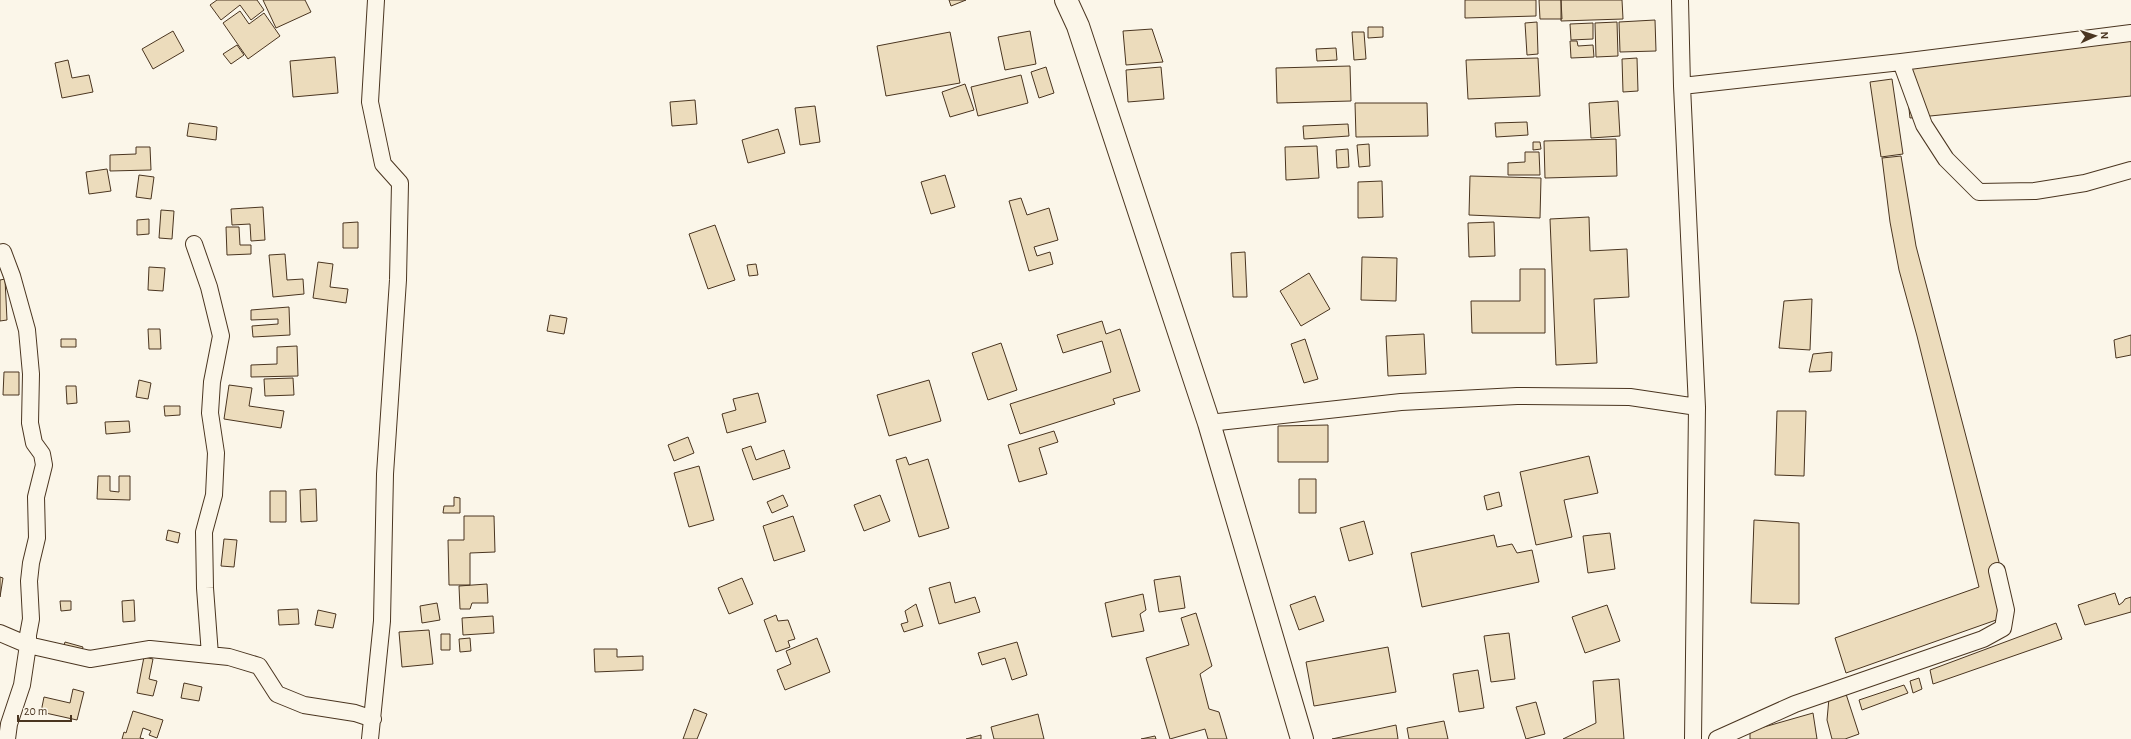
<svg xmlns="http://www.w3.org/2000/svg" width="2131" height="739" font-family="'Alegreya Sans',sans-serif">
  <style>
    .building { fill: #ecdcbc; stroke: #4a3520 }
    .lines { fill: none; stroke-linecap: round; stroke-linejoin: round }
    .street-casing { stroke: #4a3520; stroke-width: 18 }
    .secondary-casing { stroke: #4a3520; stroke-width: 24 }
    .street { stroke: #fbf6e9; stroke-width: 16 }
    .secondary { stroke: #fbf6e9; stroke-width: 22 }
  </style>
  <rect width="100%" height="100%" fill="#fbf6e9"/>
  <path class="building" d="M217 0H257L264 10 251 20 240 5 221 20 210 5Z
    M263 0H305L311 12 276 28Z
    M949 0H966L951 6Z
    M1465 0H1536V16L1465 18Z
    M1539 0H1561L1562 19H1540Z
    M1561 0H1622L1623 19 1561 21Z
    M240 11 249 24 264 13 280 36 248 59 223 23Z
    M1655 20 1656 51 1620 52 1619 22Z
    M1537 22 1538 54 1527 55 1525 23Z
    M1617 22 1618 56 1596 57 1595 23Z
    M1593 23V39L1571 40 1570 24Z
    M1368 27H1383V37L1368 38Z
    M1152 29 1163 62 1126 65 1123 31Z
    M173 31 184 51 153 69 142 49Z
    M1030 31 1036 64 1005 70 998 37Z
    M950 32 960 83 886 96 877 46Z
    M1352 32H1364L1366 59 1354 60Z
    M2131 40V96L1910 118 1904 63Z
    M1570 41H1577L1578 46 1593 45 1594 57 1571 58Z
    M237 45 244 55 231 64 223 54Z
    M1336 48 1337 60 1317 61 1316 49Z
    M335 57 338 93 293 97 290 61Z
    M1538 58 1540 96 1468 99 1466 60Z
    M1637 58 1638 91 1623 92 1622 59Z
    M68 60 72 78 89 75 93 92 62 98 55 63Z
    M1350 66 1351 101 1277 103 1276 68Z
    M1046 67 1054 93 1039 98 1031 72Z
    M1161 67 1164 99 1128 102 1126 70Z
    M1021 75 1028 103 978 116 971 87Z
    M1892 79 1903 154 1881 157 1870 82Z
    M965 84 974 110 950 117 942 92Z
    M695 100 697 124 672 126 670 102Z
    M1618 101 1620 136 1591 138 1589 103Z
    M1355 103H1427L1428 136 1356 137Z
    M815 106 820 142 800 145 795 108Z
    M1527 122 1528 135 1496 137 1495 123Z
    M189 123 217 127 216 140 187 136Z
    M1348 124 1349 136 1304 139 1303 126Z
    M778 129 785 153 748 163 742 140Z
    M1616 139 1617 176 1545 178 1544 141Z
    M1533 142H1540L1541 149 1533 150Z
    M1369 144 1370 166 1359 167 1357 145Z
    M1317 146 1319 178 1286 180 1285 147Z
    M136 147H150L151 170 110 171V155L136 154Z
    M1348 149 1349 167 1337 168 1336 150Z
    M1525 152H1539L1540 175H1508V163L1525 162Z
    M1901 156 1916 246 1999 562 1993 571 1999 619 1846 673 1835 638 1979 587 1917 336 1899 270 1890 222 1882 158Z
    M107 169 111 191 89 194 86 172Z
    M139 175 154 177 151 199 136 197Z
    M945 175 955 207 931 214 921 182Z
    M1470 176 1541 178 1540 218 1469 215Z
    M1382 181 1383 217 1358 218V182Z
    M1021 198 1027 215 1049 208 1058 240 1034 247 1037 256 1050 252 1053 264 1029 271 1009 201Z
    M263 207 265 240 251 241 250 224 232 225 231 209Z
    M161 210 174 211 172 239 159 238Z
    M1589 217 1590 251 1627 249 1629 297 1594 299 1597 363 1556 365 1550 219Z
    M149 219V234L137 235V220Z
    M358 222V248H343V223Z
    M1494 222 1495 256 1469 257 1468 223Z
    M715 225 735 280 708 289 689 234Z
    M226 227H239L240 245H251V254L227 255Z
    M1245 252 1247 297H1233L1231 253Z
    M285 254 287 280 303 279 304 294 273 297 269 255Z
    M1362 257 1397 258 1396 301 1361 300Z
    M318 262 333 264 330 287 348 289 346 303 313 298Z
    M756 264 758 275 749 276 747 265Z
    M149 267 165 268 163 291 148 290Z
    M1520 269H1545V333H1472L1471 301H1520Z
    M1309 273 1330 309 1301 326 1280 291Z
    M5 279 7 320 0 321V280Z
    M1812 299 1810 350 1779 348 1784 301Z
    M289 307 290 335 253 337 252 326 278 324V319L251 320V310Z
    M550 315 567 318 564 334 547 331Z
    M1102 321 1106 334 1120 329 1140 391 1113 399 1115 404 1020 434 1010 404 1111 372 1102 341 1063 353 1057 335Z
    M148 329H160L161 349H149Z
    M1424 334 1426 374 1388 376 1386 336Z
    M2131 335V355L2116 358 2114 340Z
    M61 339H76V347H61Z
    M1305 339 1318 379 1304 383 1291 344Z
    M1001 343 1017 390 988 400 972 353Z
    M297 346 298 376 251 377V365L277 364V347Z
    M1832 352 1831 371 1809 372 1813 354Z
    M4 372H19V395H3Z
    M293 378 294 395 265 396 264 379Z
    M139 380 151 383 148 399 136 397Z
    M929 380 941 421 889 436 877 395Z
    M229 385 252 388 249 406 284 411 281 428 224 419Z
    M66 386H76L77 403 67 404Z
    M758 393 766 422 727 433 722 414 736 410 733 399Z
    M164 406H180V415L165 416Z
    M1777 411H1806L1804 476 1775 475Z
    M129 421 130 432 106 434 105 422Z
    M1328 425V462H1278V426Z
    M1054 431 1058 442 1039 448 1047 474 1019 482 1008 445Z
    M688 437 694 453 674 461 668 445Z
    M751 446 756 460 784 450 790 468 753 480 742 449Z
    M1589 456 1598 493 1564 500 1572 537 1536 545 1520 472Z
    M906 457 909 465 928 459 949 528 919 537 896 460Z
    M699 466 714 520 689 527 674 473Z
    M98 476H110V491L119 492V476H130V500L97 499Z
    M1299 479H1316V513H1299Z
    M316 489 317 521 301 522 300 490Z
    M270 491H286V522H270Z
    M1499 492 1502 506 1487 510 1484 496Z
    M783 495 788 506 772 513 767 502Z
    M880 495 890 521 864 531 854 505Z
    M454 497 460 498V513H443L444 506H454Z
    M464 516H494L495 552 470 553V585H449L448 540H464Z
    M793 516 805 551 774 561 763 526Z
    M1754 520 1799 523V604L1751 603Z
    M1364 521 1373 554 1349 561 1340 528Z
    M168 530 180 533 178 543 166 540Z
    M1610 533 1615 569 1588 573 1583 536Z
    M1494 535 1497 547 1512 544 1517 553 1532 550 1539 582 1422 607 1411 553Z
    M224 539 237 540 234 567 221 566Z
    M1180 576 1185 608 1159 612 1154 580Z
    M0 577 3 578 0 597Z
    M742 578 753 604 729 614 718 588Z
    M950 582 955 603 975 597 980 612 939 624 929 588Z
    M487 584 488 603H472L470 609H460L459 586Z
    M2115 593 2119 605 2123 602 2125 599 2131 597V612L2085 625 2078 605Z
    M1143 594 1146 610 1140 614 1144 631 1112 637 1105 603Z
    M1315 596 1324 621 1299 630 1290 605Z
    M134 600 135 621 123 622 122 601Z
    M60 601H71V610L61 611Z
    M437 603 440 620 422 623 420 606Z
    M916 604 923 626 904 632 901 624 908 622 905 611Z
    M1607 605 1620 641 1585 653 1572 617Z
    M298 609 299 624 279 625 278 610Z
    M318 610 336 614 333 628 315 625Z
    M1196 613 1212 666 1200 674 1209 709 1219 712 1227 739H1208L1205 729 1170 739 1146 658 1189 645 1181 618Z
    M776 615 778 621 788 620 795 639 788 641 790 647 776 652 764 620Z
    M493 616 494 633 463 635 462 618Z
    M2056 623 2062 639 1933 684 1930 670Z
    M429 630 433 664 402 667 399 632Z
    M1509 633 1515 679 1491 682 1484 636Z
    M441 634H450V650H441Z
    M470 638 471 651 460 652 459 639Z
    M817 638 830 672 785 690 777 670 791 664 786 651Z
    M65 642 83 647 81 654 63 649Z
    M1017 642 1027 675 1012 680 1005 658 982 665 978 653Z
    M1388 647 1396 692 1314 706 1306 662Z
    M594 649H617V657L643 656V670L595 672Z
    M144 657 153 659 149 679 157 681 153 696 137 693Z
    M1478 670 1484 708 1459 712 1453 674Z
    M1919 678 1922 689 1913 693 1910 681Z
    M1619 679 1624 739H1563L1596 723 1593 681Z
    M184 683 202 687 199 701 181 698Z
    M1904 685 1908 693 1862 710 1859 700Z
    M73 689 84 692 77 720 41 712 44 697 70 703Z
    M1846 694 1859 734 1845 739H1832L1827 720 1829 698Z
    M1536 702 1545 734 1526 739 1516 707Z
    M694 709 707 714 697 739H683Z
    M133 711 163 720 157 738 149 735 151 731 143 728 140 738 144 739H122L124 732 126 733Z
    M1813 713 1817 739H1750V731Z
    M1038 714 1044 739H994L991 727Z
    M1444 721 1448 739H1409L1407 728Z
    M1396 725 1398 739H1332Z
    M981 735V739H966Z
    M1155 736 1156 739H1141Z"/>
  <g class="lines">
    <g class="street-casing">
      <path id="street" d="M1680 0 1682 86 1697 407 1693 739
        M1901 62 1924 125 1946 159 1979 192 2035 191 2085 183 2131 170
        M1682 86 1901 62 2131 33
        M194 244 209 287 221 336 212 382 210 413 216 453 214 495 204 532 205 588 210 655
        M0 253 3 252 12 276 27 330 31 374 30 423 34 443 42 454 44 465 36 497 37 538 31 563 29 581 31 619 28 635V645L22 685 9 724 7 739
        M1209 423 1401 402 1517 396 1630 397 1697 407
        M0 633 28 645 90 659 150 649 229 657 259 666 277 694 304 705 355 713 373 719
        M370 739 382 621 385 474 398 280 400 183 383 164 370 102 376 0
        M1717 739 1795 704 1983 639 2003 628 2006 610 1997 571"/>
    </g>
    <g class="secondary-casing">
      <path id="secondary" d="M1066 0 1078 26 1209 423 1302 739"/>
    </g>
    <use href="#street" class="street"/>
    <use href="#secondary" class="secondary"/>
  </g>
  <g transform="translate(2095 36) rotate(87)" stroke="#fbf6e9" stroke-width="3" paint-order="stroke">
  <path d="M0-3L7 15L0 10L-7 15Z" fill="#4a3520"/>
  <text y="-6" font-size="11" font-weight="bold" text-anchor="middle" fill="#4a3520">N</text>
  </g>
  <path d="M18 715v6h53v-6" fill="none" stroke="#4a3520" stroke-width="2"/>
  <text x="24" y="715" font-size="12" fill="#4a3520" stroke="#fbf6e9" stroke-width="3" paint-order="stroke">20 m</text>
</svg>
